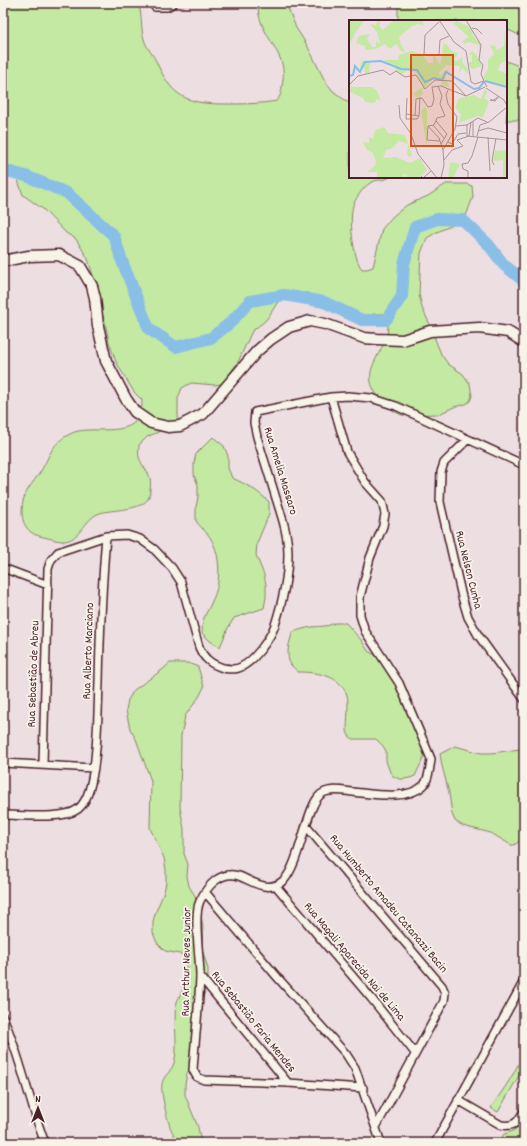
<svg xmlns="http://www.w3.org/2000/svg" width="527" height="1146" font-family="Dekko,sans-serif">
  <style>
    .green { fill: #c4e9a3; stroke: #878467 }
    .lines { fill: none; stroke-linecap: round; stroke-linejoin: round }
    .river { stroke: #89bfe7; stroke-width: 12 }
    .street-casing { stroke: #4a1f2b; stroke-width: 10 }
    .secondary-casing { stroke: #4a1f2b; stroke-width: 13 }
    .street { stroke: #f7f3e8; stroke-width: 7 }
    .secondary { stroke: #f7f3e8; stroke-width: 10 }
    .labels { text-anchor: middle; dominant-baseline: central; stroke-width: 3.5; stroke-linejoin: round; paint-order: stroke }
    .street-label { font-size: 12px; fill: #4a1f2b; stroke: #f7f3e8 }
    .inset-river { fill: none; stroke: #89bfe7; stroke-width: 2 }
    .inset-road { fill: none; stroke: #ac9299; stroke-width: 1 }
    .view { fill: #d8530f; fill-opacity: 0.15; stroke: #d8530f; stroke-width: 2 }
    .inset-edge { fill: none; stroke: #4a1f2b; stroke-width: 2 }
  </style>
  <rect width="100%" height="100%" fill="#eddee2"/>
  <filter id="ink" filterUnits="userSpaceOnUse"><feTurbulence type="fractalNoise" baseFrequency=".025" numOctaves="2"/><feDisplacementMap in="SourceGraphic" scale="8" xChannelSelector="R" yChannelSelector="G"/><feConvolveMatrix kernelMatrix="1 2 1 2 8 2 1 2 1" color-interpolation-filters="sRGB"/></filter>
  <g filter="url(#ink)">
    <path class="green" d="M3 3H138C143 15 140 27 144 39 146 47 152 53 156 61 172 97 186 104 225 104 243 104 259 104 277 101 280 97 282 92 282 86 284 77 284 67 280 58 272 40 257 25 258 3H286L296 28 307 45 325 81 333 91 350 104V177H390C384 181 376 179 370 183 364 187 357 196 354 203 348 215 353 259 362 269H367L373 267 382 229 393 216 407 205 428 196 446 184H467L472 186 473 197 466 216 457 223 437 232 427 238 421 253 419 294 422 308 434 333 435 339 441 354 448 364 463 374 470 384 472 396 470 401 466 404 454 407 439 414 401 415C393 411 387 406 381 399 349 367 402 345 384 314H373L363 319 345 318 327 308 308 293 291 294 286 295 277 303 269 316 265 321 252 331 238 362 225 380 221 384 215 385 191 383 182 388 178 398V421L176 424 147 437 139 445C139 448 138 454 139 457 143 471 153 471 150 490 150 493 149 497 148 499 140 511 113 509 100 513 84 518 80 542 62 541 58 541 52 539 48 538 39 536 32 535 27 528 23 523 22 517 22 511 22 492 32 485 41 471 50 455 52 443 70 434 89 423 132 441 141 412 142 408 142 403 142 400L134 392 116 362 109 342 105 322 97 300 94 279 88 259 76 239 66 233 43 209 23 195 16 175H3Z
      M398 3H524V37L506 29V21H398Z
      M506 61 524 68V120H506Z
      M213 437 224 446 228 456V468L232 478C246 484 258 491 269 502V514L257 543 256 555 264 575 266 585V597L264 608 234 618 228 628 220 647 210 641 202 633C202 615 207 614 213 599 221 582 221 556 211 539 208 533 200 527 196 521V507L198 497V485L194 475V463L196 454Z
      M335 623H346L362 641 368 651 380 658 395 680 424 741V757L415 776 410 778 404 779H399L393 776 390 772 386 761V751L383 746 376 739H353L349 736 347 731C347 722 349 702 347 695 340 675 317 672 298 672 296 670 293 667 291 665 285 656 289 642 293 632 299 630 305 628 312 627 322 626 325 627 335 623Z
      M170 663H188L198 667 204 687 199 697 185 716 181 736 180 807 184 829V854L188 864 187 876 189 886 195 896 201 916 203 926 202 949 208 969V981L202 1001 195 1054 187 1074 185 1084V1095L198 1127 201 1143H178C176 1138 173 1134 171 1129 168 1122 160 1092 162 1084 163 1076 172 1071 174 1063 179 1045 173 1024 176 1005 178 997 182 993 184 986 188 976 186 965 185 955L165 951 157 943 153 933V921L156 911 164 892 166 882V870L164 858 150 828 151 781 136 739 130 729 126 710 128 700 134 690 162 670Z
      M455 746 481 753H492L520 749 524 750V846L520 841 514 845H511L491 833 463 826 455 821 452 814 449 793 442 766 440 754Z
      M524 1049V1067L498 1112 491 1108C503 1089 518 1071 524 1049Z
      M524 1119V1143H498L504 1134C513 1132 519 1128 524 1119Z"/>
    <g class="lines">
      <path class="river" d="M3 170 26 176 67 193 114 236 122 261 149 329 176 347 211 338 230 323 250 301 284 295 324 302 362 320H386L402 296 404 264 415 227 437 219 463 220 488 244 504 265 524 281"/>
      <g class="street-casing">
        <path id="street" d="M155 7H167L174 3
          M331 397 347 452 365 482 382 501 385 514 383 526 370 558 360 597V615L365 631 399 683 431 759C430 767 429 779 424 785 408 801 373 794 353 792 344 791 332 788 323 793 307 800 301 862 284 880 269 894 254 882 239 876 221 870 207 886 200 901 193 915 200 958 200 976 199 1007 195 1039 193 1070L197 1077 204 1080 288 1083 363 1088
          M467 440 444 463 441 472 440 502 462 597 468 617 478 635 524 699
          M3 568 48 585
          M3 763 94 768
          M43 765 48 569 51 560 58 552 106 536 127 535 140 539 154 549 172 568 181 582 199 647C204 659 211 664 223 668 229 669 236 670 241 667 254 661 270 639 275 625 282 603 288 577 288 554 288 533 281 514 275 495 269 475 263 456 257 437L254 423 255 412 331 397 348 396 371 398 396 406 524 465
          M3 815C21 815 64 820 78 809 89 800 92 780 94 767 98 739 98 710 99 682 100 633 102 584 106 536
          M306 826 442 986 445 993 444 1001 376 1127
          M276 886 371 998 415 1053
          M205 892 278 978 346 1054 355 1068 381 1143
          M200 976 288 1083
          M3 1017C21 1058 29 1102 45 1143
          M458 1100 501 1125C515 1127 518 1122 524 1111
          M435 1143 524 981"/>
      </g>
      <g class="secondary-casing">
        <path id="secondary" d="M3 261 29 256 59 255 80 266 92 286 95 298 98 326 106 361 126 399 135 412 151 423 168 427 180 426 203 414 257 351 271 339 289 327 310 321 325 324 364 338 377 339 403 340 430 331 479 328 508 332 524 342"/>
      </g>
      <use href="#street" class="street"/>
      <use href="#secondary" class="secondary"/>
    </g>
  </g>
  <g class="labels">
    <g class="street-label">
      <text transform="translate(280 471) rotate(73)">Rua Amelia Massaro</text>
      <text transform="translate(468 570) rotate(76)">Rua Nelson Cunha</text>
      <text transform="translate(89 651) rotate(-88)">Rua Alberto Marciano</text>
      <text transform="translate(34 674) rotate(-88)">Rua Sebastião de Abreu</text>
      <text transform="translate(388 904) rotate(50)">Rua Humberto Amadeu Catanazzi Bacin</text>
      <text transform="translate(187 962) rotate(-89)">Rua Arthur Neves Junior</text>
      <text transform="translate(354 962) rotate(50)">Rua Magali Aparecida Nai de Lima</text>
      <text transform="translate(253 1022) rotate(51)">Rua Sebastião Faria Mendes</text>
    </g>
  </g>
  <g transform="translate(349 20)">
    <rect width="158" height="158" fill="#eddee2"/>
    <path d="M0 0H16L5 14 3 21 0 20ZM29 0H32L30 6 34 10 45 0H73L75 5 69 4 63 6 50 17 51 21H54L51 22 56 32 52 31 47 24 41 29 36 24 27 29 16 30V26L7 23 10 16 21 14 18 19 23 27H27V21L31 24 28 12 21 4 27 5ZM106 0 123 8 124 16 132 25 131 37 130 25 120 22 115 24 113 21 120 17 104 3 107 2ZM156 11 158 40 151 44 149 50 158 54V67L153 66 154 68 142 62 141 64 134 58 139 49V40L145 34 141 25 146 26 148 30 155 26ZM95 22 104 32 109 33 107 37 101 39 108 41 114 37 113 42 119 49V54L113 48 110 54 111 46 98 45 90 53 91 56 95 51 100 49 96 56 100 67 92 65 93 61 85 58 73 70 74 74 68 78 64 74 74 67 68 54 60 49 53 54 47 51 46 46 34 40H49L50 35 62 31 73 34 79 43H84V33L91 45ZM123 31 129 37 133 46 123 49 120 46V42H123V35H120ZM13 40 21 42 20 53 16 54 15 47 10 50ZM2 65 4 67H23L28 71 32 81 28 79 25 83 16 82 14 78 1 72ZM136 69 138 72 135 78 140 81 134 97 129 96 110 103 112 95 106 87 110 78 125 75 132 79 134 74 131 72 134 74ZM76 87 78 89V127L72 91ZM35 107 39 113 56 115 63 135 60 137 58 134 59 124 50 121 42 129 37 130 34 138 47 137 61 143 71 138 78 150 69 158H57L58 155 56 154 53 155 56 158H28V152H18L26 146 27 141 24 133 18 130 14 122 20 123V117L24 119 26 110ZM158 130V153L157 158H154V140L144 141 146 131ZM101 142 111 144 104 158H99Z" fill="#c4e9a3"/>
    <path class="inset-river" d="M0 56 4 55 6 46 11 52 16 42 32 41 52 49 68 50 76 62 85 58 93 60 97 52 125 69 130 68 135 62M136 61 158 67M157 104 158 91"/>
    <path class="inset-road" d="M90 0 105 22 117 31 122 62 126 64 135 61 138 67M117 0 132 25 130 40 134 45 132 54 135 61M123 8 128 9 133 14M90 34 91 20 100 16M75 35 76 15 90 2M0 65 9 56 34 50 41 55 47 51 56 57 67 55 76 69 86 60 103 61 117 76 136 67M89 66 93 76 91 84 96 96 88 98 85 105 79 106 78 120 91 121M137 68 155 80 158 86M150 76 145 80H141L146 81 150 76M58 78 57 99H68L70 96M50 85 51 98 62 114 69 134 88 158M57 94 70 96M62 95V80M66 95 67 79 73 78 79 87 83 86 85 79 83 67 92 66 117 76M70 96 71 77M87 101 98 114 92 124M124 101V116M84 105 95 118M118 105V116L158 120M79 106 90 118 94 130 95 145 92 158M107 106 118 105 129 98 138 102M129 111 139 108 158 113M128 116 131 105 140 102 158 87M139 117 141 151M99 122 103 124 109 114 117 113M94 130 106 109 108 97 99 84 97 75 99 70M95 140 103 130 114 126 108 120 120 116 122 102M145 145 143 141 147 118M72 156 74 158 82 151M119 158V151L114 149 113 144 119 143 123 136 129 117"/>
    <path class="view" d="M62 35H104V126H62Z"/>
    <rect width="158" height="158" class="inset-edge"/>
  </g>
  <rect width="527" height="1146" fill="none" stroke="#f7f3e8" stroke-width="16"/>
  <rect x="8" y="8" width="511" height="1130" fill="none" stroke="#4a1f2b" stroke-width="1.5" filter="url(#ink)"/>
  <g transform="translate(38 1108)" stroke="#f7f3e8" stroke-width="3" paint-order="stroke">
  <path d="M0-3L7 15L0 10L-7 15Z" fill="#4a1f2b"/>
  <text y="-6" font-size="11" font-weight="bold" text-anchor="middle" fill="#4a1f2b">N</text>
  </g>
</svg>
